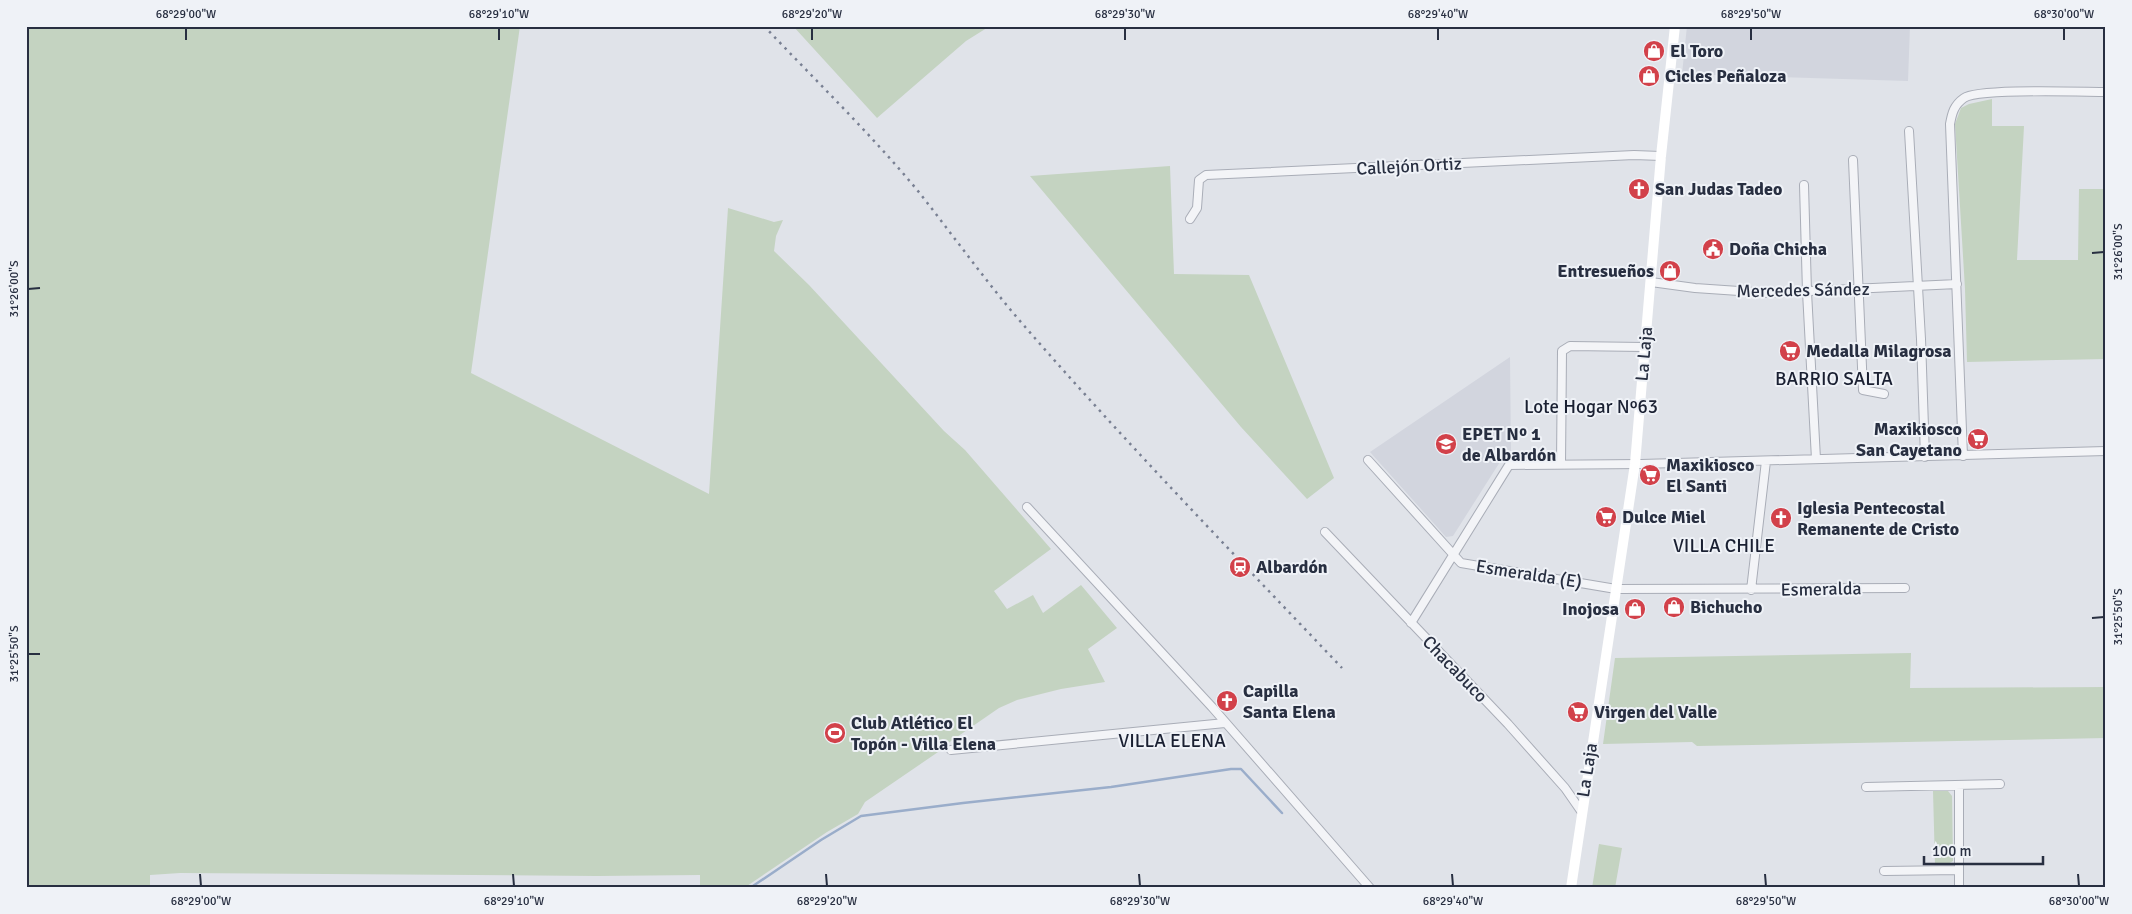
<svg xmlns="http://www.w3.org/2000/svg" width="2132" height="914" font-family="Signika,sans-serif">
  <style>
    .built { fill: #d2d5de }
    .green { fill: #c4d3c1 }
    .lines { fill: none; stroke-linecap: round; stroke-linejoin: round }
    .stream { stroke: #9aadca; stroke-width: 2.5 }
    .street-casing { stroke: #a9adb7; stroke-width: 10 }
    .street { stroke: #f3f4f7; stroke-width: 8 }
    .secondary { stroke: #fff; stroke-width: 10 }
    .rail { stroke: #798093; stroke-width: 2.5; stroke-dasharray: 2.5 5; stroke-linecap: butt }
    .ticks { fill: none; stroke: #282f41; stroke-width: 2 }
    .labels { text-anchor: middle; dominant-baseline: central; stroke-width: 4; stroke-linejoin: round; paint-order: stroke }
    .poi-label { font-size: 18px; font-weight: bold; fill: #282f41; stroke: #eff2f7; text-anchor: start }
    .street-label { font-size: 18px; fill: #282f41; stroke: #eff2f7 }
    .neighbourhood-label { font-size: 19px; fill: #1a2032; stroke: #eff2f7 }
    .neatline { fill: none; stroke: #282f41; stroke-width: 2 }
    .ticks-label { font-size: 12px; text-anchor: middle; fill: #282f41 }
  </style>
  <rect width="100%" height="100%" fill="#e0e3e9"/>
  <path class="built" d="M1687 26H1910L1908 81 1682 74Z
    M1510 357 1511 454H1505L1453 536 1446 537 1370 452Z"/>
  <path class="green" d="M26 26H520L471 373 709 494 728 208 774 222 783 220 776 236 774 251 809 285 944 431 965 450 1051 549 994 591 1007 609 1033 595 1043 613 1081 585 1117 628 1088 649 1105 682 1061 689 1017 700 999 708 941 748V750L865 802 858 814 827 832 744 888H700V875L597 876 180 873 150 875V888H26Z
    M793 26H990L966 41 877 118Z
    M1992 99V126H2024L2017 260H2078L2079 189H2104L2106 193V359L1967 362 1965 289 1955 124 1961 108 1969 104Z
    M1170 166 1174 274 1249 275 1334 478 1307 499 1241 427 1030 176Z
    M1911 653 1910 688 2106 687V738L1697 746 1692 742 1603 744 1615 658Z
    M1933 791H1948L1952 796 1953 861 1946 865H1935Z
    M1599 844 1622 848 1615 888H1592Z"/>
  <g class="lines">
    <path class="stream" d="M750 888 821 840 861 816 963 803 1111 787 1231 769H1241L1282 813"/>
    <g class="street-casing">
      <path id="street" d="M1909 131 1921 339 1925 457
        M1853 160 1863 390 1884 394
        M1804 185 1807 292 1816 459
        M1190 219 1197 208 1199 180 1206 175 1634 155 1661 156
        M1651 282 1695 288 1768 293 1957 284
        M1963 456 1950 124C1952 113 1954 105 1964 98 1978 88 2082 92 2106 92
        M1368 460 1461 563 1616 589 1905 588
        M1561 464 1562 351 1570 346 1644 347
        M1027 507 1212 707 1370 888
        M1325 532 1508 724 1565 788 1581 811
        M1751 590 1766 461
        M1411 623 1509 465 1641 464 2106 451
        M951 750 1225 723
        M1866 787 2000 784
        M1884 871 1959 870
        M1959 888V785"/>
    </g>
    <use href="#street" class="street"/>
    <path class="secondary" d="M1571 888 1635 464 1661 156 1675 26"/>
    <path class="rail" d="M764 26C815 80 870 133 918 191 952 234 984 279 1020 321 1123 440 1233 553 1342 668"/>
  </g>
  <path class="ticks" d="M186 28V40M499 28V40M812 28V40M1125 28V40M1438 28V40M1751 28V40M2064 28V40M2092 253 2104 252M28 289 40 288M2092 618 2104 617M28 654H40M200 874 201 886M513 874 514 886M826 874 827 886M1139 874 1140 886M1452 874 1453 886M1765 874 1766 886M2078 874 2079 886"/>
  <defs>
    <g id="shop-disc" transform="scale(1.125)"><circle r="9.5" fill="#d2414a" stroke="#eff2f7"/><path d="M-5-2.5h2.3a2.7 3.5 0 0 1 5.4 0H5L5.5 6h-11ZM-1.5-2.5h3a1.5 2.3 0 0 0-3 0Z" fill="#fff"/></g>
    <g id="church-disc" transform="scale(1.125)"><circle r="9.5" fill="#d2414a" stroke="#eff2f7"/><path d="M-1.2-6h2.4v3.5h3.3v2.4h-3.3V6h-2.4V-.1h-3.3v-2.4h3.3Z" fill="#fff"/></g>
    <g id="civic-disc" transform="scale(1.125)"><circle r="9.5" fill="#d2414a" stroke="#eff2f7"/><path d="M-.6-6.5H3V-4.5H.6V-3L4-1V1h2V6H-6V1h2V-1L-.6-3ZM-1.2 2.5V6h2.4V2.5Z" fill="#fff"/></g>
    <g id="supermarket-disc" transform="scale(1.125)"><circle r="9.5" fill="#d2414a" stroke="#eff2f7"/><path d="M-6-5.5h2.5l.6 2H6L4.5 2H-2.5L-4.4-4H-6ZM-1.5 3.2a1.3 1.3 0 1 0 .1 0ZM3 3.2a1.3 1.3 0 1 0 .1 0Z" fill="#fff"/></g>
    <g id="school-disc" transform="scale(1.125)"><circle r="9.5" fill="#d2414a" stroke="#eff2f7"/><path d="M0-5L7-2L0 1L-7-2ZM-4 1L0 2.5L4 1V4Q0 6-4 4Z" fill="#fff"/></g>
    <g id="station-disc" transform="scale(1.125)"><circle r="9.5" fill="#d2414a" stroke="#eff2f7"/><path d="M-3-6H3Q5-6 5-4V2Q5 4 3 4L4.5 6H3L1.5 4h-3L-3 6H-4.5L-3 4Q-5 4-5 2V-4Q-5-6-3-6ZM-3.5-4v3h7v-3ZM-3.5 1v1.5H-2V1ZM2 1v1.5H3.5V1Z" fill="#fff"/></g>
    <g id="stadium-disc" transform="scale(1.125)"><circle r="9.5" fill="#d2414a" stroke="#eff2f7"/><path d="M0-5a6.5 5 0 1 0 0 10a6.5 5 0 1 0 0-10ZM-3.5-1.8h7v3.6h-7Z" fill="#fff"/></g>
  </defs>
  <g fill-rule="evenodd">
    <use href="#shop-disc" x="1654" y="51"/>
    <use href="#shop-disc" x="1649" y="76"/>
    <use href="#church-disc" x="1639" y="189"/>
    <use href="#civic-disc" x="1713" y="249"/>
    <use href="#shop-disc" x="1670" y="271"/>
    <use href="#supermarket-disc" x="1790" y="351"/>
    <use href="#supermarket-disc" x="1978" y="439"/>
    <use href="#school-disc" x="1446" y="444"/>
    <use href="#supermarket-disc" x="1650" y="475"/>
    <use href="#supermarket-disc" x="1606" y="517"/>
    <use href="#church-disc" x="1781" y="518"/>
    <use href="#station-disc" x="1240" y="567"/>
    <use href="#shop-disc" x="1674" y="607"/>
    <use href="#shop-disc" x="1635" y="609"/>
    <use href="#church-disc" x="1227" y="701"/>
    <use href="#supermarket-disc" x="1578" y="712"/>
    <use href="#stadium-disc" x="835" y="733"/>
  </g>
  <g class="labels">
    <g class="poi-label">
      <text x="1670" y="51">El Toro</text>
      <text x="1665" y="76">Cicles Peñaloza</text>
      <text x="1655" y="189">San Judas Tadeo</text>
      <text x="1729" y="249">Doña Chicha</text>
      <text x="1654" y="271" text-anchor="end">Entresueños</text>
      <text x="1806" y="351">Medalla Milagrosa</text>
      <text x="1962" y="429" text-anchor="end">Maxikiosco<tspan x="1962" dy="21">San Cayetano</tspan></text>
      <text x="1462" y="434">EPET Nº 1<tspan x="1462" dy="21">de Albardón</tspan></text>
      <text x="1666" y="465">Maxikiosco<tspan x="1666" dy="21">El Santi</tspan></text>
      <text x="1797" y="508">Iglesia Pentecostal<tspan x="1797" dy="21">Remanente de Cristo</tspan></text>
      <text x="1622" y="517">Dulce Miel</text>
      <text x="1256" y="567">Albardón</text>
      <text x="1690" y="607">Bichucho</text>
      <text x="1619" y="609" text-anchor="end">Inojosa</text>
      <text x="1243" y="691">Capilla<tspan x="1243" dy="21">Santa Elena</tspan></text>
      <text x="1594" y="712">Virgen del Valle</text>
      <text x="851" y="723">Club Atlético El<tspan x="851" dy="21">Topón - Villa Elena</tspan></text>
    </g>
    <g class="street-label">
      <text transform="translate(1409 166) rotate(-3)">Callejón Ortiz</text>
      <text transform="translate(1803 290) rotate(-1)">Mercedes Sández</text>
      <text transform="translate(1644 354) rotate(-85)">La Laja</text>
      <text transform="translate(1529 574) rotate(9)">Esmeralda (E)</text>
      <text transform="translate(1821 589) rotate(-1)">Esmeralda</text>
      <text transform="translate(1455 669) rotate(46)">Chacabuco</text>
      <text transform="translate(1587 770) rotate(-81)">La Laja</text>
    </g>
    <g class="neighbourhood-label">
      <text x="1834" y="379">BARRIO SALTA</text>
      <text x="1591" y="407">Lote Hogar Nº63</text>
      <text x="1724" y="546">VILLA CHILE</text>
      <text x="1172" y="741">VILLA ELENA</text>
    </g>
  </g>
  <rect width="2132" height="914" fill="none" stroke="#eff2f7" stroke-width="55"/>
  <path d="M1924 856v8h119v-8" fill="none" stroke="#282f41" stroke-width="2.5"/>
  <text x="1932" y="856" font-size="15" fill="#282f41" stroke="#eff2f7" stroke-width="4" paint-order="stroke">100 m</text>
  <rect x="28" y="28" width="2076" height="858" class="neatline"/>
  <g class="ticks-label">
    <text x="186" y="18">68°29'00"W</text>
    <text x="499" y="18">68°29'10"W</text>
    <text x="812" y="18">68°29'20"W</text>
    <text x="1125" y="18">68°29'30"W</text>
    <text x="1438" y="18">68°29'40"W</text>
    <text x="1751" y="18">68°29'50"W</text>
    <text x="2064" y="18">68°30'00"W</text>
    <text transform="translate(2118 252) rotate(-90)" y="4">31°26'00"S</text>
    <text transform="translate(14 289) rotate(-90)" y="4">31°26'00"S</text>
    <text transform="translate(2118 617) rotate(-90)" y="4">31°25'50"S</text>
    <text transform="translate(14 654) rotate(-90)" y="4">31°25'50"S</text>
    <text x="201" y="905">68°29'00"W</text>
    <text x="514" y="905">68°29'10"W</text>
    <text x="827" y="905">68°29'20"W</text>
    <text x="1140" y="905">68°29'30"W</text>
    <text x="1453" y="905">68°29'40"W</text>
    <text x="1766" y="905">68°29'50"W</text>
    <text x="2079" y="905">68°30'00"W</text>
  </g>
</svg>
